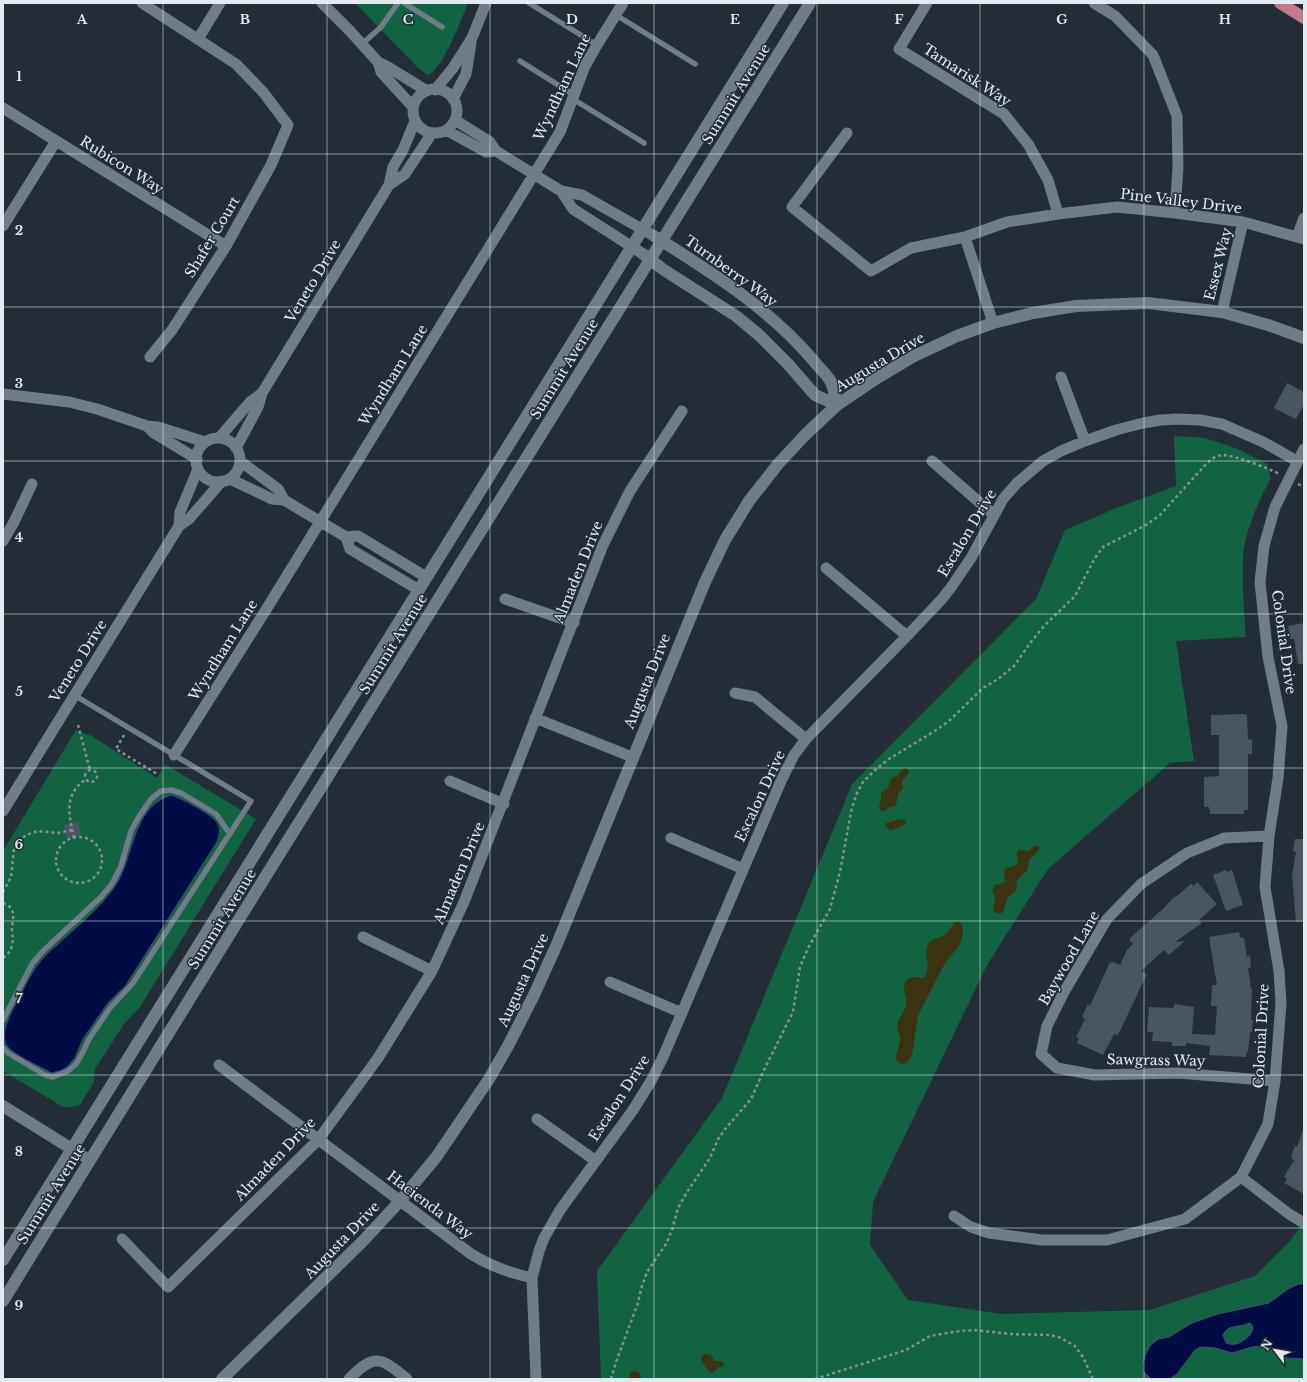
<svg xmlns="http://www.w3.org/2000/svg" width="1307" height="1382" font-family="'Libre Baskerville',serif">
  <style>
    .green { fill: #116341 }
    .sand { fill: #3b3212 }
    .water { fill: #010b44; stroke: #454e78; fill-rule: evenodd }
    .building { fill: #495661 }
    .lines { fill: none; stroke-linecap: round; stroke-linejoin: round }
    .path { stroke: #879098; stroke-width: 2.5; stroke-dasharray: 3 3; stroke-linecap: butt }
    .lane { stroke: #707d89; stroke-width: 5.5 }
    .street { stroke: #707d89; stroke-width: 11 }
    .secondary { stroke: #707d89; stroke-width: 12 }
    .primary { stroke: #c3798a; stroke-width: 12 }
    .grid { fill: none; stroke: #e3ebf1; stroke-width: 1; stroke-opacity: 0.55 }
    .labels { text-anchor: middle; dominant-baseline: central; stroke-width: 3; stroke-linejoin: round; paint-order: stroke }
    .street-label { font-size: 14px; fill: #e3ebf1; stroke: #222d37 }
    .grid-label { font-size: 13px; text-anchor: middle; font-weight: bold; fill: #e3ebf1; stroke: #222d37; stroke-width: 3; stroke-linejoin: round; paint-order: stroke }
  </style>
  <rect width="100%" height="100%" fill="#222d37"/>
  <path class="green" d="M355 3H468C462 18 442 71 428 75L417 67Z
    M1174 436 1205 438 1238 449 1267 464 1271 478C1258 502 1245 530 1243 558 1242 585 1244 611 1246 637L1176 641 1194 761 1170 763 1048 869 987 965 873 1202 870 1245 908 1300 1002 1314 1149 1310 1255 1276 1289 1242 1304 1223V1379H601L597 1271 722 1098 852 784 1036 599 1065 530 1119 507 1176 486Z
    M76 730 92 736 157 778 165 764 256 819 140 1007 124 1024 95 1069 94 1082 80 1105 72 1107H63L3 1071V851Z"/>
  <path class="sand" d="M907 768 909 773 902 781 903 789 898 794 896 805 895 806 890 807 884 811H881L879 807 881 800V793L888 788 891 779 898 775 903 769Z
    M901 819 905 820 906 822 904 825 890 831 885 825 886 823Z
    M1035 845 1039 847V850L1029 860 1027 870 1017 880 1016 891 1008 897 1003 912 1000 914 995 912 993 909C994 898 998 902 992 891L995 885 1003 883 1005 881 1004 872 1006 868C1021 864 1017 866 1017 852L1020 850 1028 851Z
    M957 921 960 922 963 928V934L960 944 944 965 918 1015 912 1055 908 1061 903 1064C889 1061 901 1048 900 1038 900 1034 897 1030 897 1026 898 1019 904 1013 906 1006 908 997 899 986 908 979 912 976 919 977 923 978 933 968 923 956 928 944 931 938 939 939 944 935 950 932 952 925 957 921Z
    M705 1354 710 1355 715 1361C719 1361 723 1360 724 1366L718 1368 712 1373 708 1370 701 1360 703 1355Z
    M634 1371 638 1372 642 1379H628L631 1372Z"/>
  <path class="water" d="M171 795C181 798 214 815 218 824 221 829 219 836 217 842L126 985 108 1003 83 1039 75 1058 67 1067 60 1071 51 1073 46 1070C36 1065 13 1054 7 1046 0 1035 8 1020 13 1009 21 995 27 980 36 967 42 958 50 951 57 945 76 927 98 910 113 889 135 860 130 808 171 795Z
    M1299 1284H1304V1359L1286 1358 1268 1348 1261 1346 1252 1347 1232 1353 1215 1348 1200 1347 1195 1350 1177 1374 1170 1379H1151L1143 1371V1365L1145 1355 1150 1346 1158 1339 1169 1337 1192 1323 1218 1314 1269 1303 1288 1289ZM1247 1324 1250 1323C1259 1330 1244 1342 1236 1344 1233 1345 1230 1344 1226 1343L1223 1335C1228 1324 1238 1328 1247 1324Z"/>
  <path class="building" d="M1287 383 1304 392V404L1296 419 1274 408Z
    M1304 623V664H1298L1294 639H1290L1288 626Z
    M1244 714 1247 715 1248 739 1252 740V754H1248V810H1244V814H1210L1209 807H1204V777L1219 776V735H1211V715Z
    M78 821 81 835 67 839 64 825Z
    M1295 839H1304V921L1296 922 1292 875 1296 852 1293 851Z
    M1226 870 1227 872 1232 870 1243 905 1226 911 1213 875Z
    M1197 882 1217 904 1199 920 1202 923 1175 942 1185 941 1169 955 1164 950 1141 971 1147 974 1118 1035 1114 1034 1103 1055 1077 1043 1079 1038 1076 1037 1085 1019 1082 1017 1088 1004 1090 1006 1110 962 1112 963 1113 962 1120 965 1127 950 1133 944 1129 939 1165 907 1174 897 1177 896 1191 884 1194 886Z
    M1239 932 1240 937 1244 938 1247 957 1250 956 1251 967 1248 968 1251 988H1252L1251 1020H1253L1252 1032H1250L1248 1053 1246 1052V1057L1209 1055 1210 1046 1186 1043V1046H1172V1042L1152 1041 1153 1032H1147L1149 1007 1173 1008 1175 1004 1194 1007 1192 1034 1215 1035 1217 1006H1211L1212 986 1213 985H1217L1209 937Z
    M1303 1130H1304V1194L1284 1183 1287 1179 1284 1177 1294 1160 1292 1159V1157L1291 1156 1295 1146 1297 1147Z"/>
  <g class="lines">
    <path class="path" d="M1298 484 1304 487
      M78 725 90 770
      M124 735 116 749 157 774
      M85 776a6 6 0 1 1 12 0a6 6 0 1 1-12 0Z
      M56 860a23 23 0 1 1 46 0a23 23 0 1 1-46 0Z
      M74 838C69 815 63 795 86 779
      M3 892 11 877 14 848 21 840 26 835 38 831 58 833 72 830
      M3 903C18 909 12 918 12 930 13 942 14 950 3 958
      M611 1379 616 1362 638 1303 641 1289 647 1272 666 1244 672 1230 678 1208 687 1192 710 1158 718 1139 726 1128 751 1099 763 1072 793 1012 800 967 808 948 830 909 840 872 851 812 856 795 863 782 874 771 889 759 938 729 950 720 983 688 998 679 1014 666 1031 642 1044 626 1075 596 1095 558 1103 547 1146 525 1160 515 1207 463C1212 459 1216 455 1223 455 1238 456 1266 468 1280 474
      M815 1379 906 1350 930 1336 960 1331 974 1330 1010 1334 1049 1335 1059 1337 1075 1346 1083 1357 1093 1379"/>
    <path class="lane" d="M404 3 442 27
      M529 3 597 45
      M616 15 695 64
      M362 44 381 27 398 3
      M520 61 574 95
      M573 99 644 143
      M3 1020 32 964 42 952 101 897 112 884 121 866 131 831 138 818 151 799 161 791 171 790 181 793 216 814 230 834
      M3 1048 8 1053 45 1075 53 1077 68 1071 76 1064 83 1052 89 1039 110 1008 133 983 251 801 74 695"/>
    <path class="street" d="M142 3 236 64 263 92 288 125 271 165 226 246 172 330 150 357
      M322 3 350 31 378 62 388 67 427 91
      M927 3 899 49 1004 114 1028 144 1048 180 1058 214
      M1094 3 1115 16 1153 55 1177 116 1178 167 1175 213
      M198 39 220 3
      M378 62 381 72 413 107
      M413 111a22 22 0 1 1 44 0a22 22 0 1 1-44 0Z
      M435 90 453 68 472 38 486 3
      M453 99 466 74 471 43
      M3 108 226 246
      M455 120 490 142 496 151 561 191 573 209 640 252
      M446 130 486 152 496 151
      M847 133 792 207 871 271 911 248 965 237 1007 222 1058 214 1117 207 1175 213 1243 222 1304 239
      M389 185 405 174 432 133
      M561 191 582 195 654 236
      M3 226 56 141
      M965 237 993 323
      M1297 237 1304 218
      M1222 312 1243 222
      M1061 377 1085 441
      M3 394 69 402 97 409 147 426 158 427 205 442
      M147 426 154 433 197 459
      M219 438 250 402 262 393
      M196 460a22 22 0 1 1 44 0a22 22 0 1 1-44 0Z
      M236 448 258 407 262 393 389 185 393 167 403 150 415 121
      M240 461 278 489 284 500
      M932 461 994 515
      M230 479 272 499 284 500 346 537 358 536 426 577
      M179 526 180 512 198 469
      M346 537 350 549 419 590
      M3 541 14 522 32 484
      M826 568 907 636
      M505 599 574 623
      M735 693 755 697 806 739
      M535 718 632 757
      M174 755 264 613 560 132 585 66 597 45 623 3
      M450 781 504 804
      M3 811 179 526 189 519 222 481
      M1269 836 1224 838 1187 853 1141 884 1107 919 1064 992 1047 1026 1041 1054 1057 1068 1095 1075 1178 1073 1275 1081
      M671 838 743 869
      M363 937 432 971
      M610 982 682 1013
      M219 1065 471 1254C490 1266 510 1273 532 1278
      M537 1119 596 1161
      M72 1149 90 1160
      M1241 1177 1289 1214 1304 1223
      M954 1216 971 1227 989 1233 1042 1240H1107L1185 1219 1241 1177 1268 1124 1275 1081 1281 1003 1279 971 1265 887 1269 836 1278 778 1282 726 1268 657 1260 582 1264 546 1275 507 1304 449
      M122 1239 168 1287 318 1140 378 1058 432 971 464 902 603 545 630 491 682 411
      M349 1379C375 1352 381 1358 407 1379
      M536 1379 532 1278 539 1251 544 1238 560 1210 633 1110 651 1081 663 1057 781 781 794 755 806 739 907 636 942 599 952 586 971 558 1003 499 1017 483 1043 461 1061 451 1085 441 1116 430 1143 423 1161 420 1176 419 1200 420 1222 424 1263 442 1297 461"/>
    <path class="secondary" d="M654 236C711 272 769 308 813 360 818 367 827 374 831 382 834 388 835 398 837 405
      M643 254 664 270 736 316 759 335 788 364 815 395 837 405
      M3 1106 72 1149
      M3 1260 783 3
      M3 1301 272 866 810 3
      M222 1379 363 1241 400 1201 437 1156 489 1079 508 1046 534 995 557 944 705 582 725 540 749 501 778 464 805 435 837 405 877 378 914 356 957 336 993 323 1033 313 1076 306 1148 303 1222 312 1268 325 1304 338"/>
    <path class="primary" d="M1280 3 1304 18"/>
  </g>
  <path class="grid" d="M163 3V1379M327 3V1379M490 3V1379M654 3V1379M817 3V1379M980 3V1379M1144 3V1379M3 154H1304M3 307H1304M3 461H1304M3 614H1304M3 768H1304M3 921H1304M3 1075H1304M3 1228H1304"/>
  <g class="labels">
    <g class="street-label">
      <text transform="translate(967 75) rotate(33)">Tamarisk Way</text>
      <text transform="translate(562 87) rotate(-65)">Wyndham Lane</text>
      <text transform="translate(736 94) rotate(-58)">Summit Avenue</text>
      <text transform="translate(122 165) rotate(32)">Rubicon Way</text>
      <text transform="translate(1181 201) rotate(7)">Pine Valley Drive</text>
      <text transform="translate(212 237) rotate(-59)">Shafer Court</text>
      <text transform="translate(1218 264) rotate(-76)">Essex Way</text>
      <text transform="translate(731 271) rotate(36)">Turnberry Way</text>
      <text transform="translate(313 281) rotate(-59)">Veneto Drive</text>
      <text transform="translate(880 362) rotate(-31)">Augusta Drive</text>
      <text transform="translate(564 369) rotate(-58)">Summit Avenue</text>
      <text transform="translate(393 375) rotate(-58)">Wyndham Lane</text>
      <text transform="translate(967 533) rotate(-59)">Escalon Drive</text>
      <text transform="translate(578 572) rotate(-68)">Almaden Drive</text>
      <text transform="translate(1284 642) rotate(82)">Colonial Drive</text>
      <text transform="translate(393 644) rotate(-58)">Summit Avenue</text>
      <text transform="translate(223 650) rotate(-58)">Wyndham Lane</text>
      <text transform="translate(78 661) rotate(-58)">Veneto Drive</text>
      <text transform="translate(647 681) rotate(-68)">Augusta Drive</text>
      <text transform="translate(760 796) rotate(-65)">Escalon Drive</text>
      <text transform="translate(459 873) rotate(-67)">Almaden Drive</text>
      <text transform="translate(222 919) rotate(-58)">Summit Avenue</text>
      <text transform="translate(1069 958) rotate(-60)">Baywood Lane</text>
      <text transform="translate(523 980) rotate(-65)">Augusta Drive</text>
      <text transform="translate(1261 1036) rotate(-87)">Colonial Drive</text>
      <text transform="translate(1156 1060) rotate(1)">Sawgrass Way</text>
      <text transform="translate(619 1098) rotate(-57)">Escalon Drive</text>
      <text transform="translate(275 1159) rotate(-46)">Almaden Drive</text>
      <text transform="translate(51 1194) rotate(-58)">Summit Avenue</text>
      <text transform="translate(430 1205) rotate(37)">Hacienda Way</text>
      <text transform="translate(342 1240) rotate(-46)">Augusta Drive</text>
    </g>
  </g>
  <g class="grid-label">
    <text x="82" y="24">A</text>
    <text x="245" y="24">B</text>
    <text x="408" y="24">C</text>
    <text x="572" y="24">D</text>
    <text x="735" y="24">E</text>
    <text x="899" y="24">F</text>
    <text x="1062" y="24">G</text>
    <text x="1225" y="24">H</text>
    <text x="19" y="81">1</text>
    <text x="19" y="235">2</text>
    <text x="19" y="388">3</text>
    <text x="19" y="542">4</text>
    <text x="19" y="696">5</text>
    <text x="19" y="849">6</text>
    <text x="19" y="1003">7</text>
    <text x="19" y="1156">8</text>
    <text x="19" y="1310">9</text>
  </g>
  <rect width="1307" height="1382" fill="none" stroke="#e3ebf1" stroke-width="8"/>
  <g transform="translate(1275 1350) rotate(302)" stroke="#222d37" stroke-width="3" paint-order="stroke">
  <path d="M0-3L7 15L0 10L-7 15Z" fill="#e3ebf1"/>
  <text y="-6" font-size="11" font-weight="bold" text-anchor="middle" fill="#e3ebf1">N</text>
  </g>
</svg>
